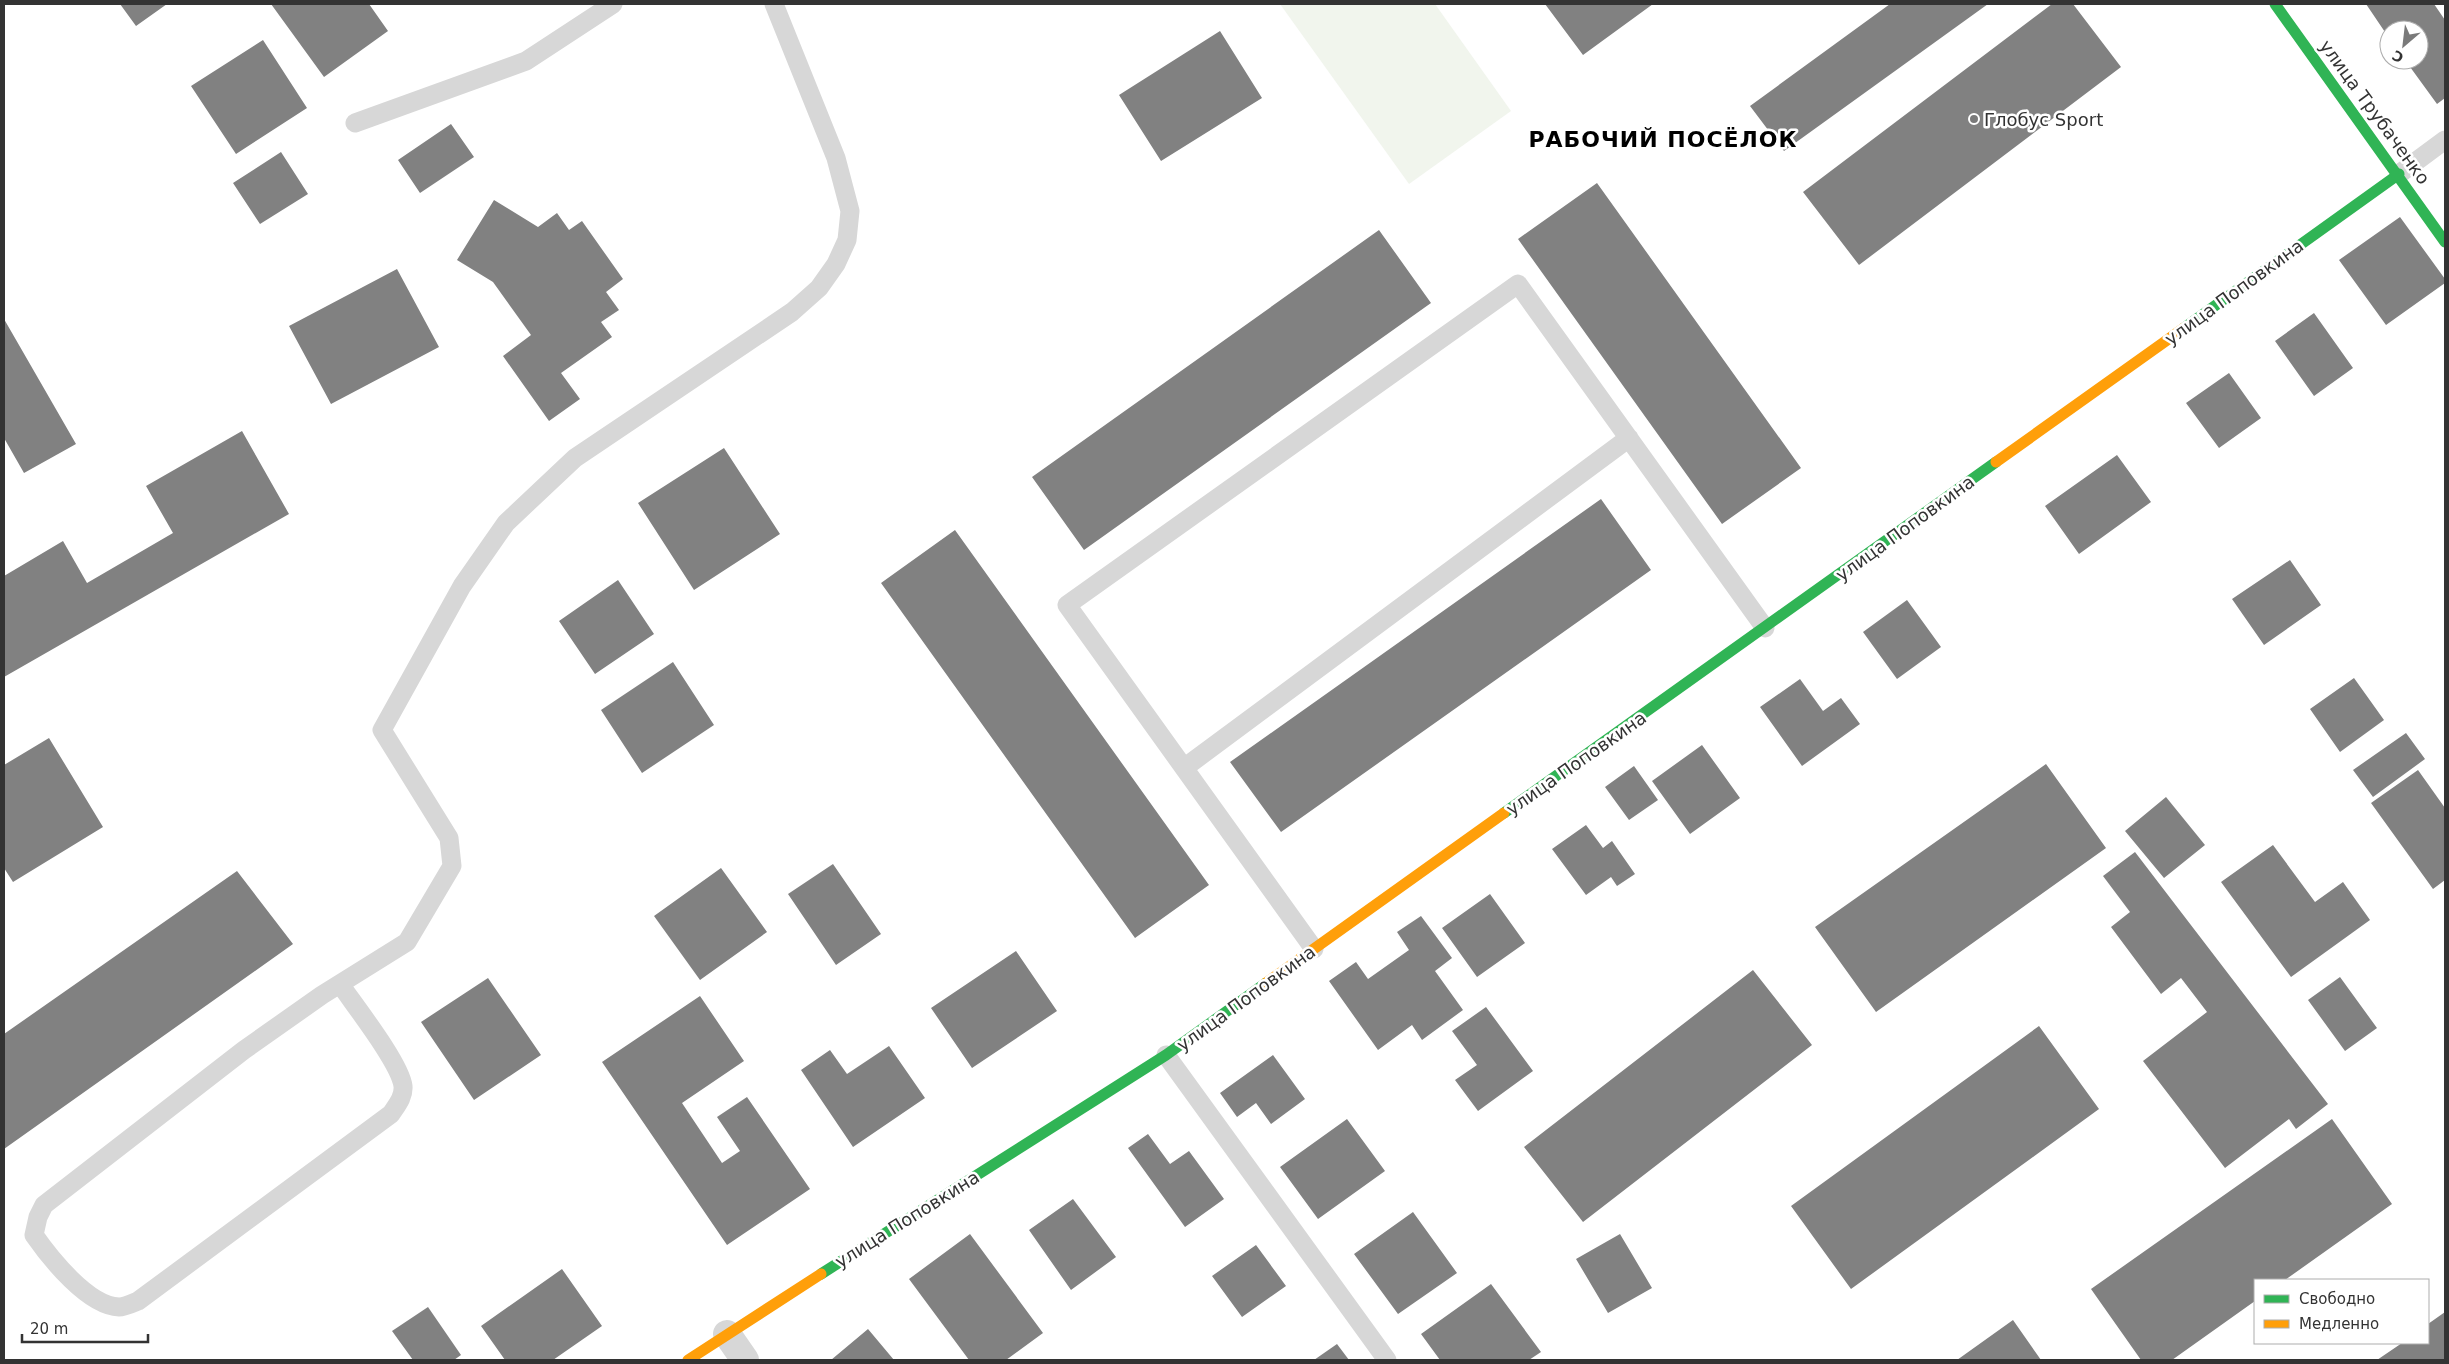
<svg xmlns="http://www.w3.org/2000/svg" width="2449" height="1364" font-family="'DejaVu Sans',sans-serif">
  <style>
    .grass { fill: #f1f5ed }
    .building { fill: #818181 }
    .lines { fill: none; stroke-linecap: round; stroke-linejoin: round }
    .lane { stroke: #d7d7d7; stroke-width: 19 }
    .street { stroke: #d7d7d7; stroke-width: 28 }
    .fast { stroke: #30b455; stroke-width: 11 }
    .slow { stroke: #ff9f0a; stroke-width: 11 }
    .poi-dot { fill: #7a7a7a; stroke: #fff; stroke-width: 2 }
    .labels { text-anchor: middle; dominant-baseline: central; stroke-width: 5; stroke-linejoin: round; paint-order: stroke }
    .street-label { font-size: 18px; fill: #333; stroke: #fff }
    .poi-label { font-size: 18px; fill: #333; stroke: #fff; text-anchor: start }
    .district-label { font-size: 22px; font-weight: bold; letter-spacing: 1px; fill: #000; stroke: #fff }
  </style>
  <rect width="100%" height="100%" fill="#fff"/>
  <path class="grass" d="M1280 4H1435L1511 111 1409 184Z"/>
  <path class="building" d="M120 4H167L136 26Z
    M271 4H369L388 31 324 77Z
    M1545 4H1653L1583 55Z
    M1890 4H1988L1784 151 1750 106Z
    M2052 4H2073L2121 67 1859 265 1803 192Z
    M2366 4H2434L2445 20V98L2437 104 2405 60H2419V30H2389V38Z
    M1220 31 1262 98 1161 161 1119 95Z
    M263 40 307 108 236 154 191 86Z
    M451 124 474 157 420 193 398 160Z
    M281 152 308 194 260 224 233 183Z
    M1597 183 1801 468 1722 524 1518 239Z
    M494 200 538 227 557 213 569 230 582 221 623 279 606 292 619 310 601 322 612 337 561 373 580 399 549 421 503 356 531 335 493 282 457 260Z
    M2400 217 2445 279V283L2386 325 2339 260Z
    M1379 230 1431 303 1084 550 1032 477Z
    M397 269 439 347 331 404 289 326Z
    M2314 313 2353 368 2314 396 2275 341Z
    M4 319 76 444 24 473 4 438Z
    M2229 373 2261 418 2219 448 2186 403Z
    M242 431 289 514 4 677V576L63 541 87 583 173 533 146 486Z
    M724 448 780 534 694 590 638 503Z
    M2117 455 2151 502 2079 554 2045 506Z
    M1601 499 1651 570 1281 832 1230 762Z
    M955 530 1209 885 1135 938 881 583Z
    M2290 560 2321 605 2264 645 2232 599Z
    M618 580 654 634 595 674 559 621Z
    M1907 600 1941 647 1897 679 1863 632Z
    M673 662 714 725 642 773 601 710Z
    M2354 678 2384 720 2340 752 2310 709Z
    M1800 679 1823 711 1841 698 1860 724 1802 766 1760 707Z
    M2406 733 2425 759 2373 797 2353 770Z
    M49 738 103 827 13 882 4 868V765Z
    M1702 745 1740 798 1690 834 1652 781Z
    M2046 764 2106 848 1876 1012 1815 927Z
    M1634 766 1658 800 1629 820 1605 787Z
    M2418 770 2445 808V880L2433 889 2371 803Z
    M2166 797 2205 845 2164 878 2125 831Z
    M1586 825 1603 848 1612 841 1635 874 1617 886 1611 877 1586 895 1552 849Z
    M2273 845 2315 902 2343 882 2370 920 2291 977 2221 882Z
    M2135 852 2328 1104 2296 1129 2289 1119 2225 1168 2143 1061 2207 1012 2181 978 2161 994 2111 927 2130 912 2103 876Z
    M833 864 881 934 836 965 788 894Z
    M721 868 767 932 700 980 654 916Z
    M237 871 293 944 4 1149V1034Z
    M1490 894 1525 943 1477 977 1442 928Z
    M1421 916 1452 958 1435 971 1463 1010 1422 1040 1412 1025 1378 1050 1329 981 1356 962 1368 979 1409 950 1397 932Z
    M1016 951 1057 1011 972 1068 931 1008Z
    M1753 970 1812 1045 1583 1222 1524 1147Z
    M2340 977 2377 1028 2345 1051 2308 1000Z
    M488 978 541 1055 474 1100 421 1022Z
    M700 996 744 1061 682 1103 722 1163 740 1151 717 1117 747 1097 810 1189 727 1245 602 1062Z
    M1486 1007 1533 1071 1478 1111 1455 1080 1477 1065 1452 1031Z
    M2039 1026 2099 1109 1851 1289 1791 1206Z
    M889 1046 925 1098 853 1147 801 1070 830 1050 847 1074Z
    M1273 1055 1305 1099 1271 1124 1256 1103 1237 1117 1220 1093Z
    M1347 1119 1385 1171 1318 1219 1280 1167Z
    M2332 1119 2392 1204 2285 1280H2255V1301L2172 1360H2141L2091 1289Z
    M1148 1134 1170 1164 1189 1151 1224 1199 1185 1227 1128 1148Z
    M1073 1199 1116 1257 1071 1290 1029 1230Z
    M1413 1212 1457 1273 1398 1314 1354 1254Z
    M970 1234 1043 1333 1006 1360H969L909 1279Z
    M1620 1234 1652 1288 1608 1313 1576 1259Z
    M1256 1245 1286 1286 1242 1317 1212 1276Z
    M562 1269 602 1326 553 1360H505L481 1326Z
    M1491 1284 1541 1352 1529 1360H1440L1421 1334Z
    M428 1307 461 1355 454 1360H413L392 1331Z
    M2445 1312V1360H2377L2402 1343H2428V1324Z
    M2013 1320 2041 1360H1957Z
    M868 1329 894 1360H831Z
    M1337 1344 1349 1360H1314Z"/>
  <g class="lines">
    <path class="lane" d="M355 123 526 61 613 4
      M2399 174 2445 140
      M1184 768 1629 438
      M1314 949 1067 605 1518 284 1765 628
      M340 984C355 1006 400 1063 403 1086 404 1097 397 1105 391 1114L138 1301C133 1303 125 1307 119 1307 88 1306 50 1258 34 1235L38 1217 44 1205 244 1050 322 995 407 942 452 866 449 838 382 730 462 586 506 523 575 458 792 312 819 288 836 264 847 240 850 211 836 158 774 4
      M1166 1055 1387 1360"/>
    <path class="street" d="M727 1334 745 1360"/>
    <path class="fast" d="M2275 4 2445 242
      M2184 328 2399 174
      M1504 813 1996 462
      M821 1274 1166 1055 1266 983"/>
    <path class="slow" d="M1996 462 2184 328
      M1266 983 1504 813
      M688 1360 821 1274"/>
  </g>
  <circle class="poi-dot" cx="1974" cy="119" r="5"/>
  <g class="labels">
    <g class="street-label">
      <text transform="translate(2375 112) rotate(54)">улица Трубаченко</text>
      <text transform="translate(2234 292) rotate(-36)">улица Поповкина</text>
      <text transform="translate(1905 528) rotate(-36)">улица Поповкина</text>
      <text transform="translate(1576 763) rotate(-35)">улица Поповкина</text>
      <text transform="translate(1246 998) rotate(-36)">улица Поповкина</text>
      <text transform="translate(907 1219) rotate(-32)">улица Поповкина</text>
    </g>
    <g class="poi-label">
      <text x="1984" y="119">Глобус Sport</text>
    </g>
    <g class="district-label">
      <text x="1663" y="139">РАБОЧИЙ ПОСЁЛОК</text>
    </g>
  </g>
  <rect width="2449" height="1364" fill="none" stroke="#333333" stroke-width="10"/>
  <rect x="2254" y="1279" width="175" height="65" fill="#ffffff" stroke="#adadad"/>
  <rect x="2264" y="1295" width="25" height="8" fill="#30b455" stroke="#adadad"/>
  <text x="2299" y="1304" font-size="15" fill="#333333">Свободно</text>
  <rect x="2264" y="1320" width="25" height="8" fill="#ff9f0a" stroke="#adadad"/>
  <text x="2299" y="1329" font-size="15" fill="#333333">Медленно</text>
  <g transform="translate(2404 45) rotate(208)"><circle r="24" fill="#ffffff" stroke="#adadad"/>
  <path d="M0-4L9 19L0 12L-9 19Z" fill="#7a7a7a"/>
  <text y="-8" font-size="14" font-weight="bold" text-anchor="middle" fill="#333333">С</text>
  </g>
  <path d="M22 1334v8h126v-8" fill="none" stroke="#333333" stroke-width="2.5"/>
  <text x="30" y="1334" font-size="15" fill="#333333" stroke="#ffffff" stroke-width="4" paint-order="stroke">20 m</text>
</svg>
